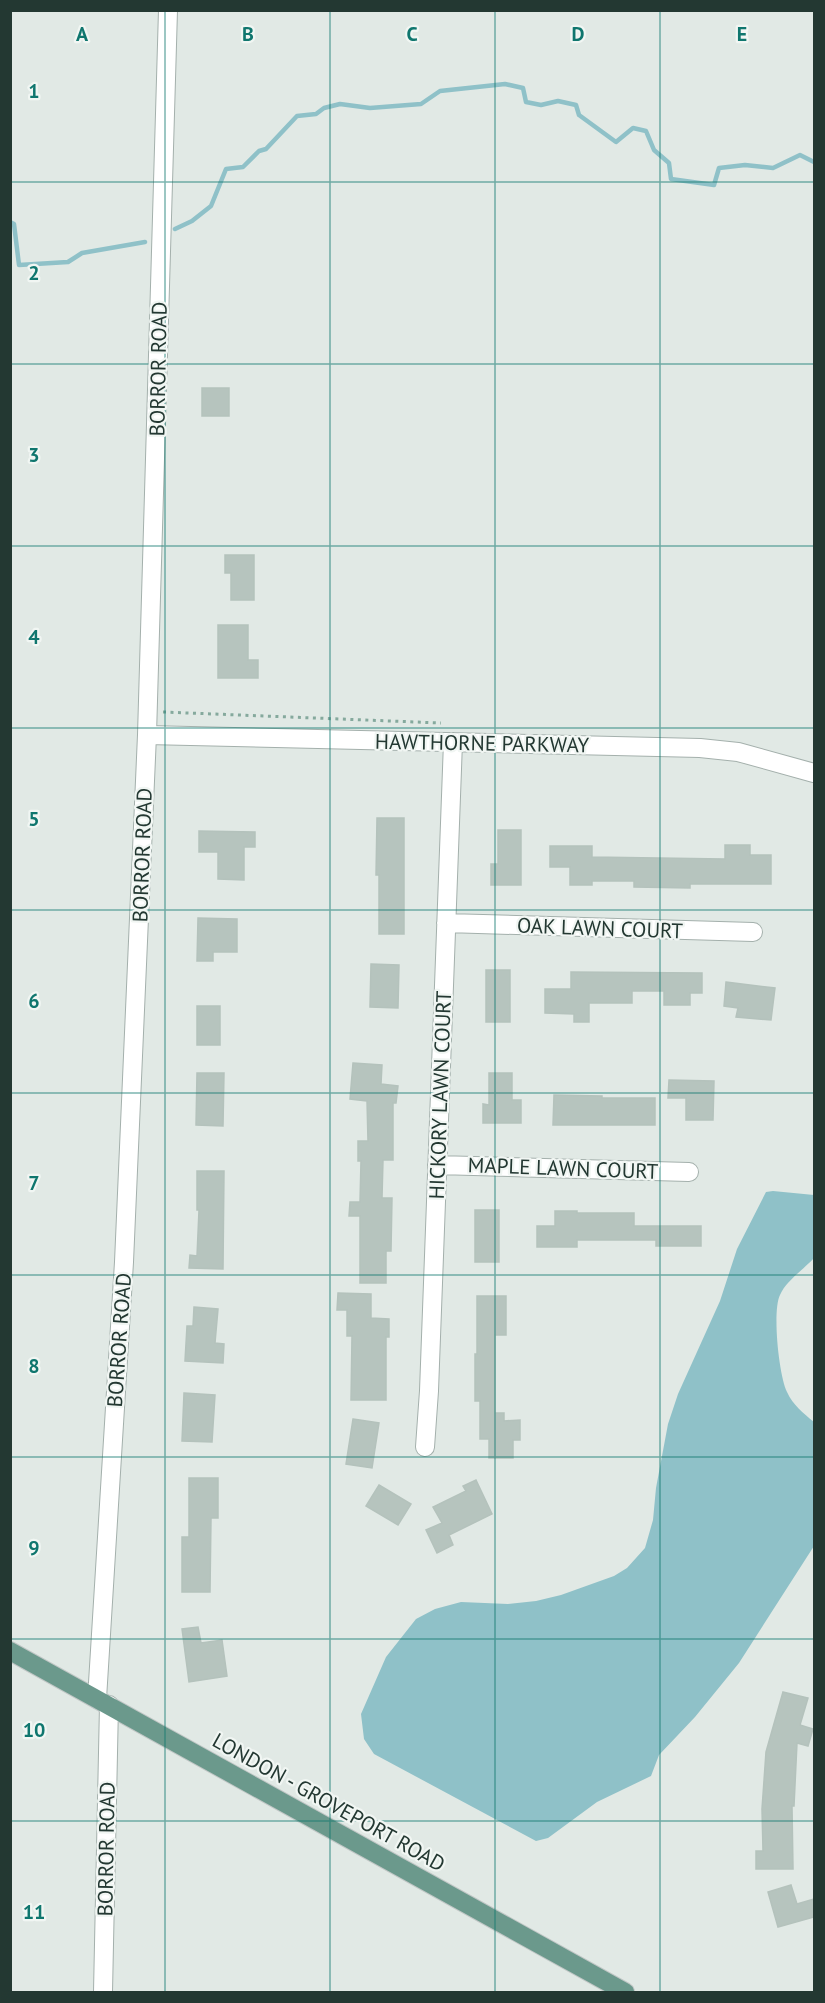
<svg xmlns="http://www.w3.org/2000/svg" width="825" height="2003" font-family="'PT Sans',sans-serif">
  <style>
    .water { fill: #8fc1c8 }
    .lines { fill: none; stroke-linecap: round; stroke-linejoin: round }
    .stream { stroke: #8fc1c8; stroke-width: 4.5 }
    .building { fill: #b6c4be; stroke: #b4c2bc; stroke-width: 1.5 }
    .minor-casing { stroke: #a4b0ac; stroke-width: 20 }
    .major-casing { stroke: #c1c7c6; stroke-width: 20 }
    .path { stroke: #85a99d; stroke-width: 3; stroke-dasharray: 3 4.5; stroke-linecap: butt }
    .minor { stroke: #fff; stroke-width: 18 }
    .major { stroke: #6b998c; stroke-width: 18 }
    .grid { fill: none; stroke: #0f766e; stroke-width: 1.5; stroke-opacity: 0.55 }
    .labels { text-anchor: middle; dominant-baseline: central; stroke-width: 4.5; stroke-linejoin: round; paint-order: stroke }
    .street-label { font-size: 21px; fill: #233832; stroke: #f1f6f3 }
    .grid-label { font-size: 20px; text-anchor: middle; font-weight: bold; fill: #0f766e; stroke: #f1f6f3; stroke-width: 4.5; stroke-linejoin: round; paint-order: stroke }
  </style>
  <rect width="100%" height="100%" fill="#e1e9e5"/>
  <path class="water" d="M773 1191 814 1195V1258C804 1269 786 1281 780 1295 772 1311 779 1376 787 1392 793 1405 803 1413 814 1422V1546L739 1663 695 1717 659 1755 651 1776 597 1802 548 1838 536 1841 374 1754 364 1739 361 1714 386 1657 416 1619 435 1609 461 1602 508 1604 536 1601 561 1595 614 1576 627 1568 645 1548 653 1520 656 1488 668 1424 678 1394 720 1301 737 1249 766 1192Z"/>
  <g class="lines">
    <path class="stream" d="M10 222 14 224 19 265 68 262 82 253 145 242
      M175 229 192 221 211 206 226 169 243 167 259 151 266 149 297 116 316 114 324 108 340 104 370 108 421 104 440 91 505 84 523 88 526 102 541 105 558 101 576 105 579 115 616 142 633 128 646 131 654 150 669 163 671 179 714 185 719 168 745 165 773 168 800 155 814 162"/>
  </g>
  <path class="building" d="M202 388H229V416H202Z
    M225 555H254V600H231V573H225Z
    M218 625H248V660H258V678H218Z
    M377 818H404V934H379V875H376Z
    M498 830H521V885H491V864H498Z
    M199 831 255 832V847H244V880L218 879V852H199Z
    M725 845H750V855H771V884H690V888L634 887V881H592V885H570V867H550V846H592V857L725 859Z
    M198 918 237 919V952H213V961H197Z
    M371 964 399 965 398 1008 370 1007Z
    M486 970H510V1022H486Z
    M571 972 702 973V993H690V1005H664V991H632V1003H589V1022H574V1014L545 1013V989H571Z
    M726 982 775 988 771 1020 736 1017 738 1008 724 1006Z
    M197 1006H220V1045H197Z
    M353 1063 382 1065 381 1084 398 1086 396 1103H393V1160H383L382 1198H392L391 1251H386V1283H360V1216H349L350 1202H360L361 1161H358V1141H368L367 1101 350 1099Z
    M197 1073H224L223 1126 196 1125Z
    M489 1073H512V1100H521V1123H483V1104L489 1105Z
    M669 1080 714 1081 713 1120H686V1098H668Z
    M554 1095 602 1096V1098H655V1125H553Z
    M197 1171H224L223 1269 189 1268 190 1255 197 1256 199 1210H197Z
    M475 1210H499V1262H475Z
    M555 1211H577V1213H634V1226H701V1246H656V1240H577V1247H537V1226H555Z
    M338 1293 371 1294V1318L389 1319V1337H386V1400H351L352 1336H347V1310H337Z
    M477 1296H506V1335H495V1413H504V1421L520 1420V1440H513V1458H489V1439H480V1401H475V1354H477Z
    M194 1307 218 1309 215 1343 224 1344 223 1363 185 1361 187 1326H193Z
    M184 1393 215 1395 212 1442 182 1441Z
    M353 1419 379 1423 372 1468 346 1464Z
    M189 1478H218V1518H211L210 1592H182V1537H189Z
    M476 1480 492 1514 449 1535 453 1545 437 1553 426 1530 442 1523 433 1507 466 1491 463 1486Z
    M379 1485 411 1504 398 1525 366 1506Z
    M198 1627 201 1643 222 1640 227 1676 189 1682 182 1629Z
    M783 1692 808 1698 800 1725 813 1729 808 1746 797 1743 794 1806H792L793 1869H756V1851H763L762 1809 766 1752Z
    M791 1885 797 1904 814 1899V1917L778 1927 768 1892Z"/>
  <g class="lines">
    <g class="minor-casing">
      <path id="minor" d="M147 735 700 748 738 752 814 773
        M446 923 753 932
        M437 1165 689 1172
        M425 1447 429 1391 453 742
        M97 1699 124 1262 147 735 168 10
        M103 1992 109 1705"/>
    </g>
    <g class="major-casing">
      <path id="major" d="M10 1651 625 1992"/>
    </g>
    <path class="path" d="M163 712 441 723"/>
    <use href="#minor" class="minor"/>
    <use href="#major" class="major"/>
  </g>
  <path class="grid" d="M165 10V1992M330 10V1992M495 10V1992M660 10V1992M10 182H814M10 364H814M10 546H814M10 728H814M10 910H814M10 1093H814M10 1275H814M10 1457H814M10 1639H814M10 1821H814"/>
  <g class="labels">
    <g class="street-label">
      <text transform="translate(158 369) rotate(-89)">BORROR ROAD</text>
      <text transform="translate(482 743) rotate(1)">HAWTHORNE PARKWAY</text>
      <text transform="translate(142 855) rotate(-88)">BORROR ROAD</text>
      <text transform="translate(600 928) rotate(2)">OAK LAWN COURT</text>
      <text transform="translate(440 1095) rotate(-88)">HICKORY LAWN COURT</text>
      <text transform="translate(563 1168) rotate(2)">MAPLE LAWN COURT</text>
      <text transform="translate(119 1340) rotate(-86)">BORROR ROAD</text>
      <text transform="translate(329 1802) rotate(29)">LONDON - GROVEPORT ROAD</text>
      <text transform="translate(106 1849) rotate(-89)">BORROR ROAD</text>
    </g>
  </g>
  <g class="grid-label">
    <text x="82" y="41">A</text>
    <text x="248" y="41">B</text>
    <text x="412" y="41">C</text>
    <text x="578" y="41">D</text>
    <text x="742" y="41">E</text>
    <text x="34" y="98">1</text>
    <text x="34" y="280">2</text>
    <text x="34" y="462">3</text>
    <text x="34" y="644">4</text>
    <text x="34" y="826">5</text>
    <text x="34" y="1008">6</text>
    <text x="34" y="1190">7</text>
    <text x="34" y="1373">8</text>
    <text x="34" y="1555">9</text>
    <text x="34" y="1737">10</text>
    <text x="34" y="1919">11</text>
  </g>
  <rect width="825" height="2003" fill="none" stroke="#233832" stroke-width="24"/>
</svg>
